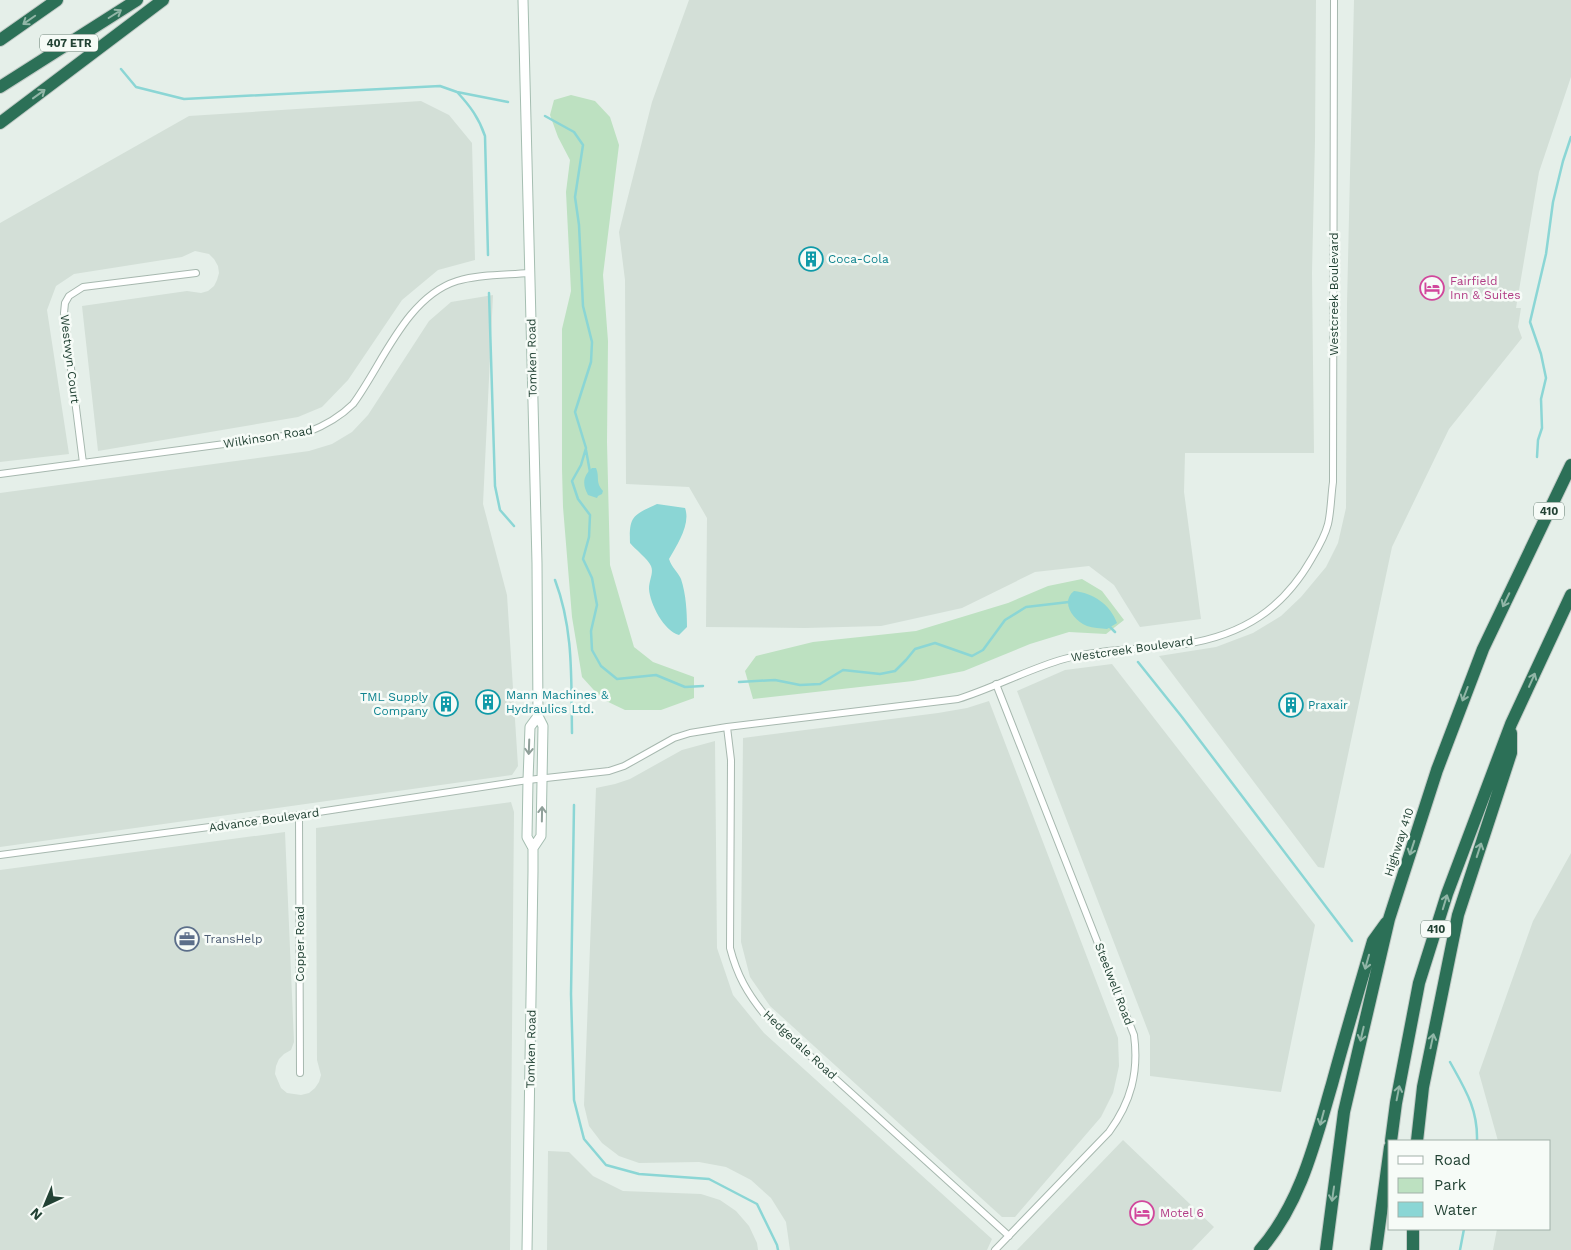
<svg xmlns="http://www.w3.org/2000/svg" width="1571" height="1250" font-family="'Work Sans',sans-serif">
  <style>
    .built { fill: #d3dfd7 }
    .green { fill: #bde1c1 }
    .water { fill: #8bd6d5 }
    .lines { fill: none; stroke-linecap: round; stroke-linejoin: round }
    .stream { stroke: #8bd6d5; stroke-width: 2.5 }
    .minor-casing { stroke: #a7b8af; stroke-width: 8 }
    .secondary-casing { stroke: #a5beb1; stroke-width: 11 }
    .motorway-casing { stroke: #c1cac6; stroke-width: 14 }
    .minor { stroke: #fff; stroke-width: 6 }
    .secondary { stroke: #fff; stroke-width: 9 }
    .motorway { stroke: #2c7057; stroke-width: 12 }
    .oneway { stroke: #91b6a7 }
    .oneway2 { stroke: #90a09a }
    .labels { text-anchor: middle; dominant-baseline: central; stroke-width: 5; stroke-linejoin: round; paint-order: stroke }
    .shield { fill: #f6fbf7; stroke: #627a6e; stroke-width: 1 }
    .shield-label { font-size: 11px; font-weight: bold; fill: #224234 }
    .culture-label { font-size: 12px; fill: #0d838f; stroke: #f6fbf7; text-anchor: start }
    .hotel-label { font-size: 12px; fill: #b23c85; stroke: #f6fbf7; text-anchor: start }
    .street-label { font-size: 12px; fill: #224234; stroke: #f6fbf7 }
    .service-label { font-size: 12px; fill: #4e5e75; stroke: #f6fbf7; text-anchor: start }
  </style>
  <rect width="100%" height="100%" fill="#e5efe9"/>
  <path class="built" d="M689 0H1316L1315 141 1312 273 1314 453H1185L1184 492 1201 619 1140 627 1114 585 1089 566 1035 572 962 608 881 626 805 628 706 627 707 518 689 487 626 484 625 280 619 232 652 102Z
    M1354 0H1571V77L1539 172 1516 308H1521L1518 327 1522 338 1449 429 1392 547 1324 868 1318 867 1159 656 1216 647 1253 633 1281 616 1301 597 1326 567 1338 543 1346 508 1347 304Z
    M421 101 449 115 472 143 475 260 438 270 402 300 348 380 322 407 298 417 98 451 82 306 187 291 201 293 208 291 214 286 217 280 219 273 218 266 214 259 209 254 195 251 182 257 74 274 56 286 47 310 69 454 0 462V223L189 116Z
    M493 295 483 504 507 595 518 766 512 775 0 847V493L309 451 332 444 352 432 368 415 429 321 451 302Z
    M1112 664 1315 925 1281 1092 1150 1076V1036L1017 691 1065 670Z
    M989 701 1118 1038 1119 1066 1113 1093 1101 1117 1015 1217H1002L770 1006 750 977 741 942 743 738 938 713 967 708Z
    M715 741 717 948 733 995 764 1033 992 1239 987 1250H790L786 1222 771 1198 751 1180 726 1167 699 1162 639 1163 619 1156 602 1143 589 1126 584 1105 596 788 615 784 630 779 682 750Z
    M511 802 514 812 510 1250H0V870L285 832 294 1042 291 1050 284 1054 279 1059 276 1066 275 1074 281 1088 287 1093 301 1095 309 1093 315 1088 319 1082 321 1075 317 1060 316 828Z
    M1571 853V1250H1493L1497 1229H1550V1141H1498L1479 1073 1533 921Z
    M1123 1140 1214 1227 1192 1250H1017Z
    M548 1151 569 1152 593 1176 623 1191 701 1194 720 1200 736 1211 749 1226 757 1243 758 1250H547Z"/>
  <path class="green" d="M571 95 595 101 610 117 619 145 603 275 608 341 607 442 610 565 634 647 653 662 694 677V698L661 710H625L602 699 582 677 572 617 563 507 562 469V329L571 291 566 192 570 160 558 137 550 115 554 100Z
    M1082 579 1102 591 1124 620 1106 634 1069 632 1030 644 964 671 913 681 753 699 745 671 756 656 813 642 916 631 1008 603 1048 586Z"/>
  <path class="water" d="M592 468H596C600 477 595 482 603 491L602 494 598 496 597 498 588 495C582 484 583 476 592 468Z
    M657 504 685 508C691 524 677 545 669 559 672 568 678 572 681 579 686 594 687 612 687 627L679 635C664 631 650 604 649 589 649 580 654 573 651 566 648 559 635 549 630 543 629 516 633 515 657 504Z
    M1074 591C1093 593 1110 604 1117 623L1107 629C1101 628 1093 628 1087 626 1073 620 1060 602 1074 591Z"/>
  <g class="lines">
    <path class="stream" d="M121 69 136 87 184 99 440 86 457 92 508 102
      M458 93C470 106 479 118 485 136L488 255
      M545 116 574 132 583 145 575 197 579 225 583 306 592 342 591 362 575 412 586 448 581 465 572 481 578 499 590 515 589 537 583 559 592 578 597 605 591 631 592 650 601 666 617 679 656 675 685 687 703 686
      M489 293 495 486 500 510 514 526
      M586 450 590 472
      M1537 457 1538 440 1542 428 1541 399 1546 378 1541 354 1530 322 1546 254 1553 202 1563 161 1571 137
      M555 580C574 630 571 680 572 733
      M1109 626 1115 632
      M1138 662 1182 717 1352 941
      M739 682 775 680 800 685 820 684 843 670 880 674 895 671 906 660 915 649 935 643 972 656 983 650 1005 620 1026 607 1069 602
      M574 805 571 994 574 1100 584 1139 606 1165 639 1174 709 1179 757 1204 777 1245 778 1250
      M1450 1062C1465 1089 1478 1109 1477 1141
      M1460 1250 1464 1229"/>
    <g class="minor-casing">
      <path id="minor" d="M83 463 64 313 65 303 69 296 83 287 196 273
        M0 474 306 433C324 426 339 418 353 404 382 365 406 297 457 281 480 274 506 275 529 273
        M727 727 731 760 730 948C737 975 747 993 765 1015L1009 1236
        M299 815 300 1073
        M0 855 299 815 528 780 609 771 624 766 674 738 690 733 727 727 958 699C994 688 1028 669 1064 659 1103 648 1145 650 1185 644 1243 635 1283 609 1312 558 1318 548 1325 536 1328 524 1331 511 1331 496 1333 482L1334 0
        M995 1250 1109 1132C1131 1102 1139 1072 1134 1035L996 684"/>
    </g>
    <g class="secondary-casing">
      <path id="secondary" d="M523 0 537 563 538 716 543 726 541 836 533 848
        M527 1250 533 871V848L527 837 528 780 530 727 538 716"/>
    </g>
    <g class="motorway-casing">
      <path id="motorway" d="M0 40 57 0
        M0 87 137 0
        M0 123 163 0
        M1391 1141 1396 1103 1419 983 1447 894 1511 724 1571 595
        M1417 1141 1423 1087 1458 915 1511 753V733
        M1260 1250C1301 1203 1315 1142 1332 1084 1345 1036 1359 989 1373 941L1386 923
        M1326 1250 1344 1112 1389 919 1437 770 1483 649 1571 465
        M1376 1250 1390 1147
        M1413 1250V1229"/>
    </g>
    <use href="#minor" class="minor"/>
    <use href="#secondary" class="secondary"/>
    <use href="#motorway" class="motorway"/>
  </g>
  <defs><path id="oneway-shaft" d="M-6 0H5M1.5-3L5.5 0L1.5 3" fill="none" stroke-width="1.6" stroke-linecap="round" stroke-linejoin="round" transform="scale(1.25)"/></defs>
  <g class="oneway">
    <use href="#oneway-shaft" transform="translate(115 14) rotate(-32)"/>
    <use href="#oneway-shaft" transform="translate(29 20) rotate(145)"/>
    <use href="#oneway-shaft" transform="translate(39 94) rotate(-36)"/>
    <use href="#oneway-shaft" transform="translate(1506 600) rotate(116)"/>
    <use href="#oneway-shaft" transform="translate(1532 680) rotate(-66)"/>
    <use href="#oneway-shaft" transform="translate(1465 694) rotate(111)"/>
    <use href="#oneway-shaft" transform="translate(1412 848) rotate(108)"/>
    <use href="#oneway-shaft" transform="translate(1479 850) rotate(-72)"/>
    <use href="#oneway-shaft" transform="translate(1445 902) rotate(-73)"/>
    <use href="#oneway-shaft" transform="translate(1367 962) rotate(106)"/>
    <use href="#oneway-shaft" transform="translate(1362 1034) rotate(103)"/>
    <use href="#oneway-shaft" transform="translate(1432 1041) rotate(-78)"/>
    <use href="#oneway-shaft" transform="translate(1398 1093) rotate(-79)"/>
    <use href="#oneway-shaft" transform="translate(1322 1118) rotate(105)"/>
    <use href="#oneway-shaft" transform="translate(1333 1194) rotate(98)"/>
  </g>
  <g class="oneway2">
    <use href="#oneway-shaft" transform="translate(529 747) rotate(92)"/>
    <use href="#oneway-shaft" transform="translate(542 814) rotate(-89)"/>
  </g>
  <defs>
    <g id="building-ring" transform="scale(1.25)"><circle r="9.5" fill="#f6fbf7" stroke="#0f9aa8" stroke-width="1.5"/><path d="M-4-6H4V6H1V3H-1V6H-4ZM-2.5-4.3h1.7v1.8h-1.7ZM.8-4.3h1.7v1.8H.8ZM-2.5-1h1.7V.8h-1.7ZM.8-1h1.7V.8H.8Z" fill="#0f9aa8"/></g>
    <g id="hotel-ring" transform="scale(1.25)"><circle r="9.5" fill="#f6fbf7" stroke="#d1479c" stroke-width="1.5"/><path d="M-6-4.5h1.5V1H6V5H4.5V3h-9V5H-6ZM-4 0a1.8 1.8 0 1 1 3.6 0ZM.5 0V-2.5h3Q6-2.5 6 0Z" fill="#d1479c"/></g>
    <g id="office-ring" transform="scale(1.25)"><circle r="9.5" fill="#f6fbf7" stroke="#5c6f8a" stroke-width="1.5"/><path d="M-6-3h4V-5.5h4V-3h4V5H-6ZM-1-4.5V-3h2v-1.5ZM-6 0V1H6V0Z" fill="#5c6f8a"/></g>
  </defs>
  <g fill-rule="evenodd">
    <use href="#building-ring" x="811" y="259"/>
    <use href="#hotel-ring" x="1432" y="288"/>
    <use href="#building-ring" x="488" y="702"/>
    <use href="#building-ring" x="446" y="704"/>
    <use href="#building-ring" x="1291" y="705"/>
    <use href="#office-ring" x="187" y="939"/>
    <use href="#hotel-ring" x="1142" y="1213"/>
  </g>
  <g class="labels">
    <g class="shield">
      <rect x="40" y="34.5" width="58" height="17" rx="4"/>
      <rect x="1534" y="502.5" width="30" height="17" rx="4"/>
      <rect x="1421" y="920.5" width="30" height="17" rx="4"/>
    </g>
    <g class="shield-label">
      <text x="69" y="43">407 ETR</text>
      <text x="1549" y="511">410</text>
      <text x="1436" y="929">410</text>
    </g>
    <g class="culture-label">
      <text x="828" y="259">Coca-Cola</text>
      <text x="506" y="695">Mann Machines &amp;<tspan x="506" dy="14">Hydraulics Ltd.</tspan></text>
      <text x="428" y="697" text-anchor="end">TML Supply<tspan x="428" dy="14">Company</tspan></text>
      <text x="1308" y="705">Praxair</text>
    </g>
    <g class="hotel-label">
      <text x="1450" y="281">Fairfield<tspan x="1450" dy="14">Inn &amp; Suites</tspan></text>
      <text x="1160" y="1213">Motel 6</text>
    </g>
    <g class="street-label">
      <text transform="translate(1334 294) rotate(-90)">Westcreek Boulevard</text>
      <text transform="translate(532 358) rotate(-91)">Tomken Road</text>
      <text transform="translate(70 359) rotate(83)">Westwyn Court</text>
      <text transform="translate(268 437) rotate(-9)">Wilkinson Road</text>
      <text transform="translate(1132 649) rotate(-8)">Westcreek Boulevard</text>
      <text transform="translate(264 820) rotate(-8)">Advance Boulevard</text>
      <text transform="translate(1399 842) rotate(-72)">Highway 410</text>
      <text transform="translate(300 944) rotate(-90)">Copper Road</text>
      <text transform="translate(1114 984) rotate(69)">Steelwell Road</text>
      <text transform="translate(800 1045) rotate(43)">Hedgedale Road</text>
      <text transform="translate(531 1049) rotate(-89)">Tomken Road</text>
    </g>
    <g class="service-label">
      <text x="204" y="939">TransHelp</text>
    </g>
  </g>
  <rect x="1388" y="1140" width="162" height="90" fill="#f6fbf7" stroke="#a1b1a9"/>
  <rect x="1398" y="1156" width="25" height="8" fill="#ffffff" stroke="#a1b1a9"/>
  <text x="1434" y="1165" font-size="15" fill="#224234">Road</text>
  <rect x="1398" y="1178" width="25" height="15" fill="#bde1c1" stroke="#a1b1a9"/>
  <text x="1434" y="1190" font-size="15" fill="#224234">Park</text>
  <rect x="1398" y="1202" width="25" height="15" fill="#8bd6d5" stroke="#a1b1a9"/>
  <text x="1434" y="1215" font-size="15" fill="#224234">Water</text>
  <g transform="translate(45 1205) rotate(224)" stroke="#f6fbf7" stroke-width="4" paint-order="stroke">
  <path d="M0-4L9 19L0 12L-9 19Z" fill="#224234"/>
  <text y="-8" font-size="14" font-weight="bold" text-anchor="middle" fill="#224234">N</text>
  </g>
</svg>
